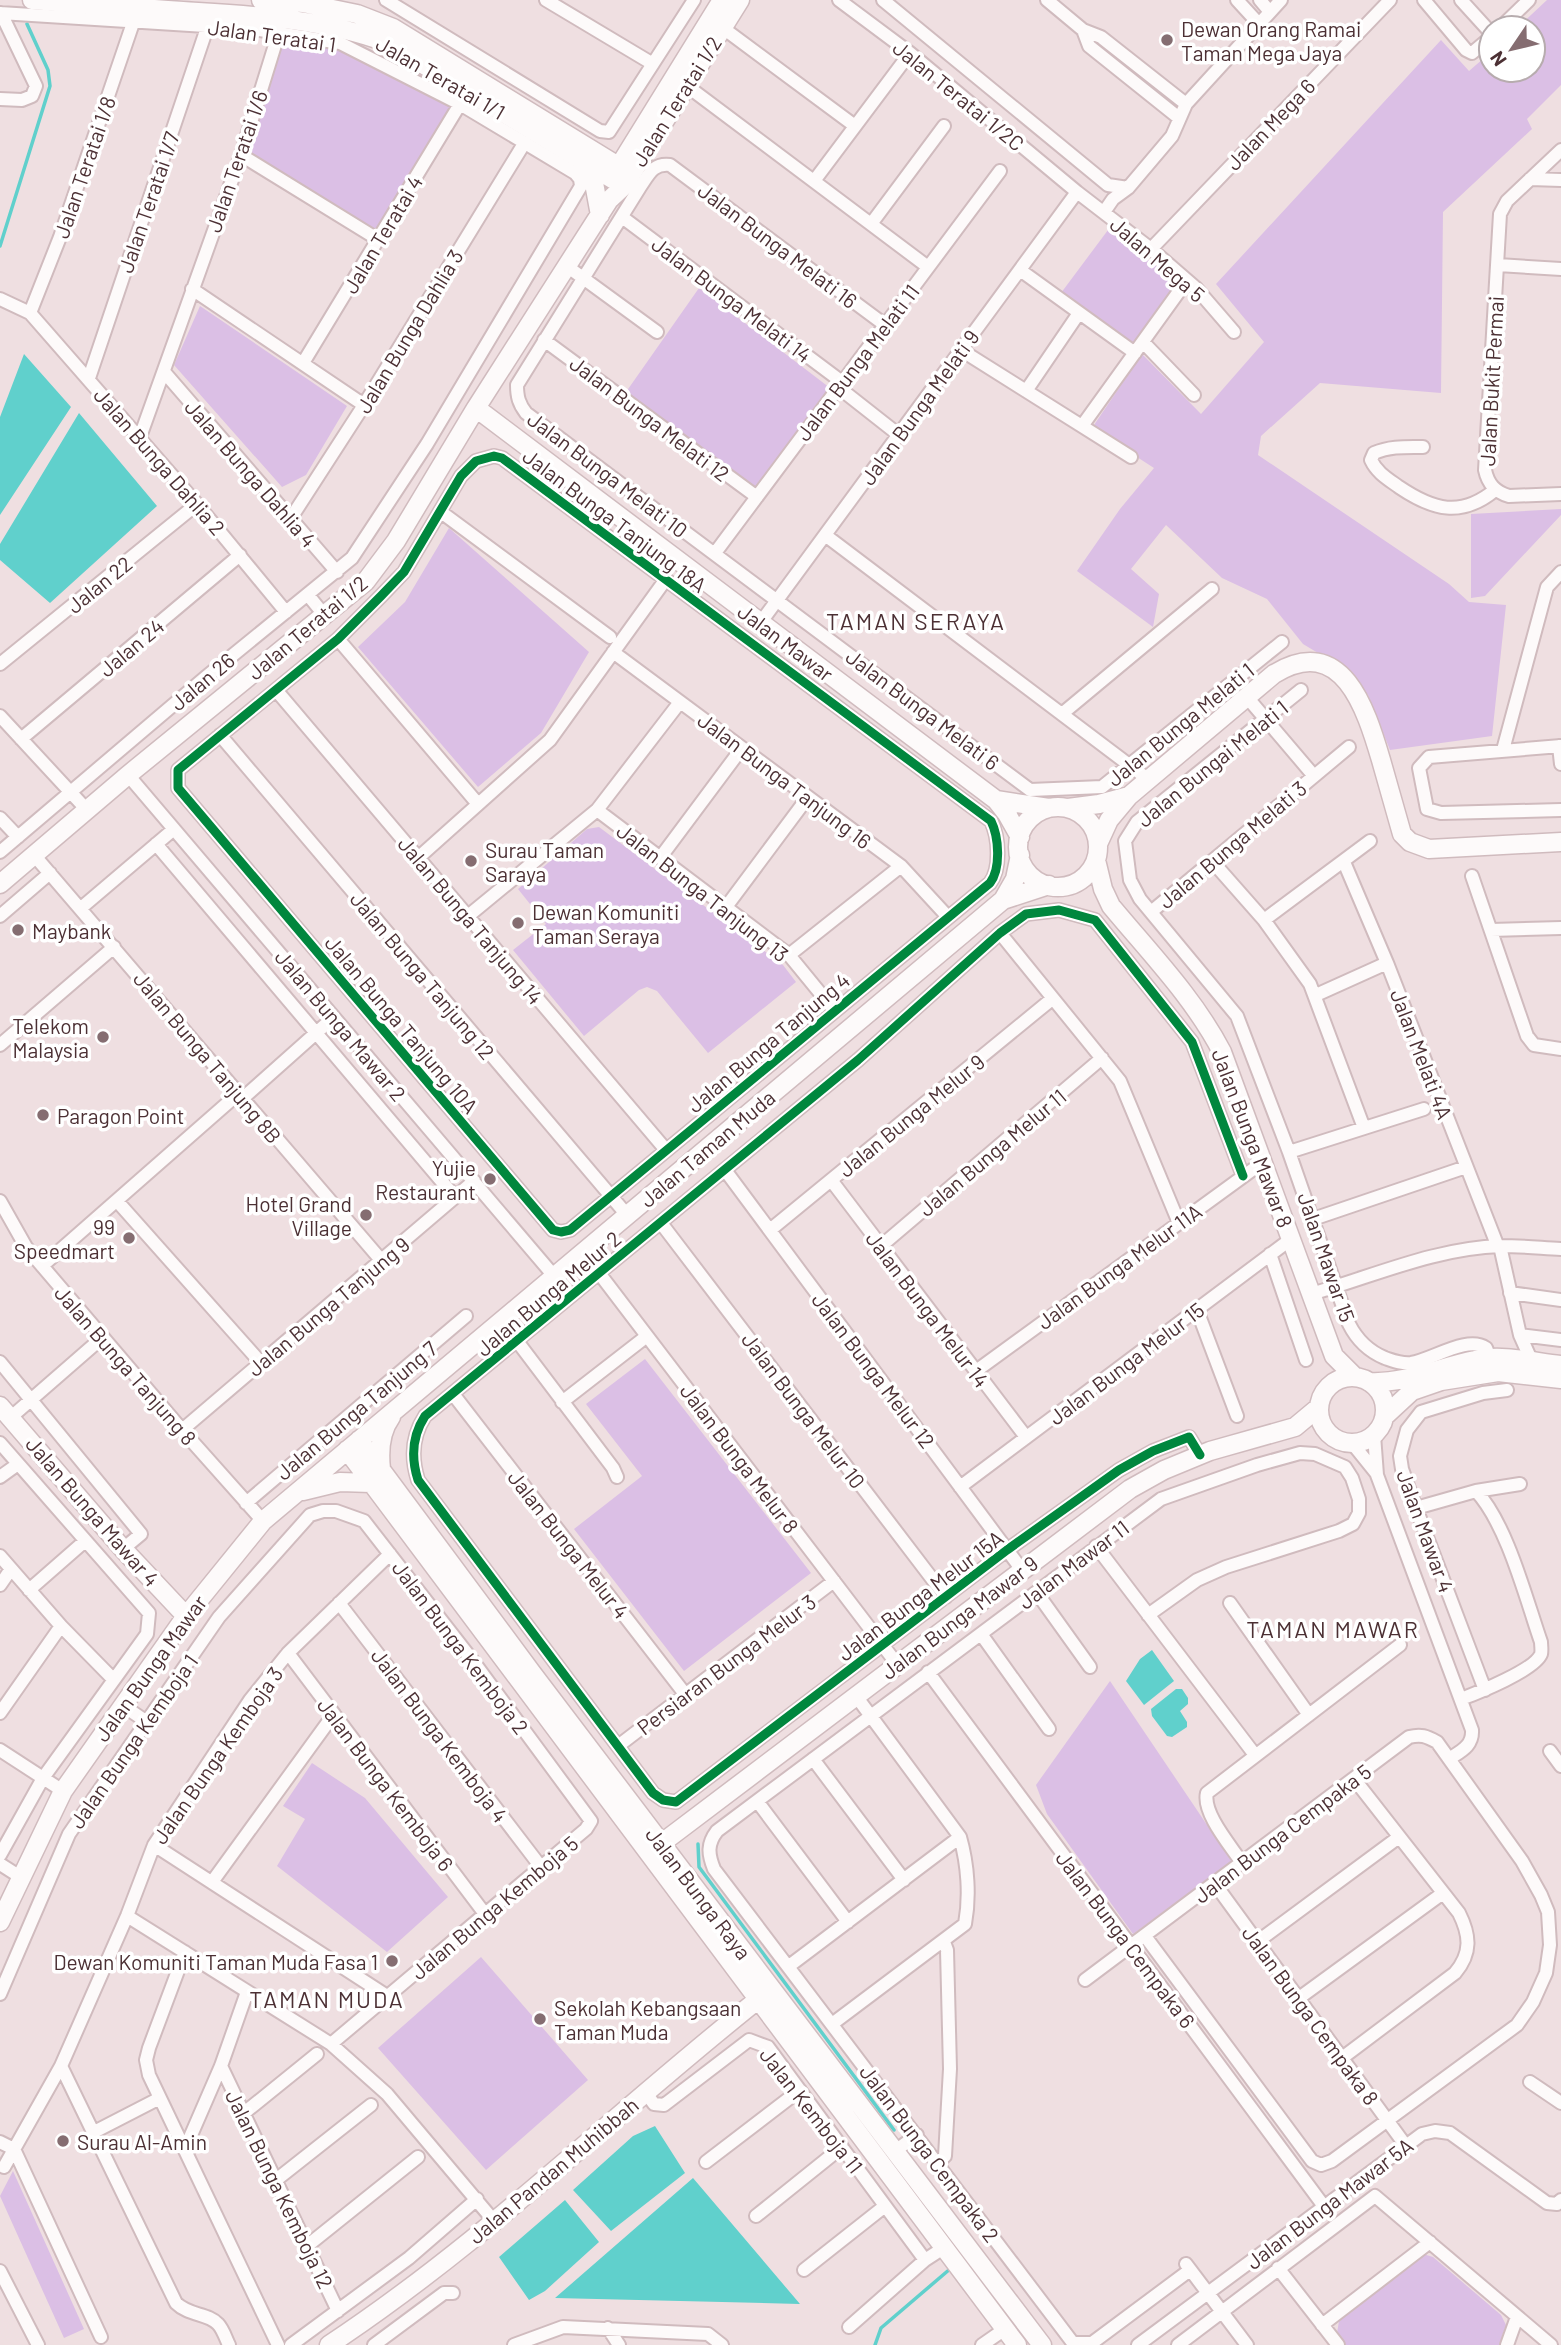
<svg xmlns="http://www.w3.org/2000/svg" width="1561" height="2345" font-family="Barlow,sans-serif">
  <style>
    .green { fill: #dbbfe5 }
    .water { fill: #60d0cc }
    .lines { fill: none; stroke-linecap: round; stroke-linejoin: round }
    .stream { stroke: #60d0cc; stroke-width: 3.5 }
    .street-casing { stroke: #d0bbbe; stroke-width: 16 }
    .secondary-casing { stroke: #d0bbbe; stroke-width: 21 }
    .street { stroke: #fdfafa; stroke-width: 12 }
    .secondary { stroke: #fdfafa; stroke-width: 18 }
    .cycleway-casing { stroke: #fff; stroke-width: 13 }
    .cycleway { stroke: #00873e; stroke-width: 9 }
    .poi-dot { fill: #856d71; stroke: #fff; stroke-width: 2.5 }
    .labels { text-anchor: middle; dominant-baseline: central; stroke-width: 7; stroke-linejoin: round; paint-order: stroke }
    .poi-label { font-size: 21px; fill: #4c3034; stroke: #fff; text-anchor: start }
    .street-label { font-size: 21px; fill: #4c3034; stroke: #fff }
    .neighbourhood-label { font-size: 23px; letter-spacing: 2px; fill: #4c3034; stroke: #fff }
  </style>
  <rect width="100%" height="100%" fill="#efdfe1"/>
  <path class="green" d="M1547 0H1561V85L1527 119 1532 129 1443 212 1441 393 1320 383 1261 436 1258 455 1449 584 1469 602 1506 605 1492 736 1390 750 1368 695 1348 671 1303 644 1267 599 1222 578 1166 525 1131 569 1159 594 1153 627 1077 571 1120 509 1154 468 1092 428 1142 354 1201 414 1264 342 1216 284 1441 40 1469 71 1491 52V70H1533V28H1517Z
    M282 37 339 47 454 106 378 234 246 153Z
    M1108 230 1179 283 1132 345 1061 293Z
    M699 288 834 391 757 490 626 392Z
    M200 306 347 406 306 475 282 487 174 365Z
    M1561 509V515L1485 596 1471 598V514Z
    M449 528 589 652 541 733 478 787 358 647 405 602Z
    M599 827 783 965 796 982 708 1053 657 991 647 987 639 990 584 1036 513 950 546 924 518 889 587 829Z
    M645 1359 811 1573 684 1671 574 1529 642 1476 586 1404Z
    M1110 1681 1232 1862 1133 1934 1047 1814 1036 1785Z
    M312 1763 365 1798 448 1897 387 1952 277 1866 305 1819 283 1806Z
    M481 1957 588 2080 486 2170 378 2048Z
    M13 2171 84 2329 64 2338 0 2196Z
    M1423 2254 1433 2257 1501 2315 1506 2325 1499 2345H1346L1337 2333 1339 2321Z"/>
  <path class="water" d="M24 354 71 407 0 515V417Z
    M79 413 157 506 50 603 0 560V544Z
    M1152 1650 1174 1681 1144 1705 1126 1681 1140 1659Z
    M1176 1689H1182L1188 1698V1704L1180 1711 1187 1722V1727L1172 1737 1167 1736 1152 1716 1151 1709Z
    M655 2126 685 2173 611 2231 573 2190 633 2136Z
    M693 2178 800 2304 555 2298Z
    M565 2200 599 2242 545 2291 529 2300 499 2257Z"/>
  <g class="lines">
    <path class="stream" d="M0 246 50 86 48 70 27 24
      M698 1844 699 1867 894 2130
      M875 2345 881 2328 950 2269"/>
    <g class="street-casing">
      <path id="street" d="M386 0 600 131 609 132 694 0
        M546 0 653 64
        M839 0 910 53 1077 192 1151 249 1196 288 1234 332
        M883 0 1108 185 1128 188
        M1047 0 1083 30 1101 37 1186 104
        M1237 0 1259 24
        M1260 0 1270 12
        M1424 0 1466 50 1472 53 1491 37
        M1461 0 1491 33
        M0 13 253 29 340 43 460 104 575 173 580 179 581 186 427 444 352 558 206 677 0 852
        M723 28 855 126
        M1500 28 1529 0
        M1083 30 1089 46 1179 118
        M687 86 928 267
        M0 99 22 100 32 96 36 86 1 13
        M1561 150 1507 201 1500 214 1485 470C1488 484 1495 492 1509 496L1561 494
        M241 155 379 240
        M1530 179 1561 180
        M814 181 910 53
        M1104 212 1113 199 1128 188 1172 136 1186 104 1281 0
        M622 217 842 382
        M871 224 944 126
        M1151 249 1390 0
        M1498 265 1561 269
        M568 267 657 332
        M1020 270 1135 353
        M192 289 364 405
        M0 299 30 313 197 504 286 612
        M30 313 60 237 134 20
        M885 325 670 165C653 163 649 174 640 187L517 385C517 397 519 404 526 413L1030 790 1102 787 1282 642
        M544 340 757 497
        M1143 342 1194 395
        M961 350 1131 457
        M303 363 460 104
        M165 373 337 572
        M89 378 208 25
        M838 387 899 435
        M1026 391 1079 313
        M1082 426 1180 290
        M140 437 241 155 279 32
        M1423 447C1406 447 1390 446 1374 453L1371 460C1377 473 1388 479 1399 487 1433 510 1461 518 1495 490
        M494 456 502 458 991 821C999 837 1001 869 990 883L570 1230 561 1232 553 1230 178 788V770L338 639 381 596 404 572 461 476 476 461Z
        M441 512 610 637
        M291 518 364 405 525 142
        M825 535 1149 780
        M715 553 1000 171
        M308 595 325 616
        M761 622 1077 192
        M338 639 478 804
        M613 652 901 866 948 917
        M0 664 197 504
        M276 690 666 1150
        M1301 690 1137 822 1125 841 1130 880 1140 899 1237 1016 1289 1152 1349 1324C1357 1340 1368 1351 1385 1358 1394 1361 1401 1364 1411 1363 1432 1360 1467 1335 1486 1348L1490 1358
        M1246 696 1314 776
        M1063 713 1212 589
        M0 716 87 810
        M220 735 627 1215
        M21 739 240 555
        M1559 746 1561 764
        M1561 746 1429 757 1419 768 1427 809 1441 813 1561 810
        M1503 750 1547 587 1561 572
        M128 775 554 1276
        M597 810 789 955 834 1010
        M0 818 18 837
        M156 844 455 1197
        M34 855 381 1260
        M418 858 550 740 666 579
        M660 858 742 748
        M1212 861 1264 920 1310 984 1364 1128
        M1344 862 1387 963 1498 1247
        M1472 876 1527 1036 1534 1045 1561 1049
        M726 907 808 797
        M81 908 174 829
        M1151 912 1349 747
        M0 916 50 873
        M468 916 597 810 680 702
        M1264 920 1370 841
        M1491 930 1561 928
        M1000 933 1120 1081 1179 1223
        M789 955 901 866
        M1316 995 1387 963
        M0 1045 114 947
        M243 1098 334 1017
        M1289 1152 1424 1109
        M725 1170 1022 1570
        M831 1180 1026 1437
        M0 1201 26 1247 182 1430 263 1521
        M117 1201 261 1363
        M1313 1219 1466 1167
        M661 1223 946 1597
        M770 1230 1052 999
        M881 1246 1102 1058
        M1500 1246 1520 1335 1532 1362
        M583 1252 897 1664
        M1270 1254 1306 1360
        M42 1266 239 1093
        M1510 1293 1561 1300
        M1311 1294C1374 1276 1435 1248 1501 1246 1521 1246 1541 1248 1561 1249
        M1197 1310 1237 1416
        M1520 1335 1561 1340
        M517 1341 613 1468 617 1477
        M0 1362 141 1534 123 1549
        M976 1371 1263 1162
        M453 1394 685 1694
        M562 1402 647 1336
        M10 1418 103 1337
        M182 1430 474 1181
        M1374 1435 1377 1475 1472 1730C1473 1746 1461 1751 1449 1759
        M0 1443 149 1613 147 1634 43 1778 0 1855
        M1352 1443 1377 1474
        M1200 1455 1189 1437 1153 1451 1119 1470 1007 1550 676 1802 663 1800 653 1793 418 1480C411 1458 412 1436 425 1416L858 1060 1000 933 1026 914 1059 910 1095 920 1192 1042 1243 1176
        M0 1477 18 1464
        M960 1487 1291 1239
        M246 1503 466 1316
        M1416 1508 1476 1491 1520 1484
        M1096 1546 1255 1755
        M0 1556 61 1626 113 1679
        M0 1585 11 1569
        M29 1590 85 1541
        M1037 1593 1090 1667
        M339 1603 541 1867
        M1230 1603 1309 1715
        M1148 1615 1197 1580 1226 1567 1339 1531 1353 1524 1359 1513V1499L1352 1478 1345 1467 1315 1454 1300 1453 1257 1465 1161 1499 717 1831C707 1844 708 1854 714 1869L1073 2343H1092L1190 2270
        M981 1634 1049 1729
        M288 1653 485 1914
        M928 1672 1323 2205
        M1485 1690 1416 1508 1402 1469 1400 1456 1407 1430 1421 1412 1483 1393 1507 1390
        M1461 1699C1477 1693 1535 1670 1541 1654 1542 1651 1541 1645 1541 1642 1526 1599 1507 1524 1476 1491
        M122 1705 147 1722
        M0 1713 61 1626
        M618 1746 834 1581
        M0 1750 63 1791
        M1550 1751 1561 1766
        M813 1759 904 1880
        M757 1801 848 1922
        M154 1845 387 1996
        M1242 1863C1231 1846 1202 1813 1207 1793L1400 1645
        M0 1864 22 1878
        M212 1882 334 1714
        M1215 1884 1406 2146
        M127 1916 331 2044 387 2094 494 2221
        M1257 1942 1399 1837
        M185 1952 149 2048 146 2060 149 2075 278 2345
        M789 1966 960 1837
        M1085 1980 1409 1737C1421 1734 1426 1736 1437 1742L1522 1861 1541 1895 1548 1912 1550 1945 1546 1973 1533 2002 1517 2025 1332 2161 1321 2165 1312 2161 1145 1936
        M0 1994 69 1834 219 1617 310 1515 323 1511H336L364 1521 473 1661 591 1821 586 1829 331 2044
        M1299 1998 1443 1893
        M832 2024 965 1924C970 1897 968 1865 960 1837L856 1696
        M1342 2058 1455 1973C1472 1953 1470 1935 1459 1913L1355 1780
        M61 2066 176 2303C189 2316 208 2313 218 2324 223 2329 226 2339 229 2345
        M221 2066 338 2311
        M1530 2082 1561 2103
        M646 2093 654 2104 664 2105 749 2040 768 2047 925 2260
        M244 2113 317 2054
        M94 2132 160 2098
        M0 2142 14 2149
        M14 2149 101 2337
        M185 2149 221 2066 247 1992
        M895 2151 917 2135
        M706 2162 800 2090
        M938 2162 945 2156 950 2069 947 1950 944 1942
        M4 2167 61 2066 127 1916 154 1845 250 1700 288 1653 390 1554
        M276 2180 371 2105
        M756 2216 842 2147
        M307 2246 418 2157
        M1186 2264 1247 2345
        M1278 2268 1338 2345
        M804 2270 885 2206
        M0 2271 38 2345
        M1322 2325 1430 2242
        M849 2327 925 2260 945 2247
        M608 2328 619 2345
        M291 2345 409 2258 477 2199
        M374 2345 444 2293H453
        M514 2345 563 2327 708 2334 722 2345
        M982 2345 1005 2329
        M1138 2345 1422 2134 1435 2131 1450 2133 1547 2203 1557 2204 1561 2200
        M1178 2345 1375 2196 1551 2345
        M1507 2345 1517 2317"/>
    </g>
    <g class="secondary-casing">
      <path id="secondary" d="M32 0C88 5 143 8 198 12 263 16 327 20 388 43L624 186
        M261 0 303 3 357 14 393 28 631 174
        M582 162 594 183 600 215
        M613 176 722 0
        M476 408 996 800 1007 814 1020 837
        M996 800 1049 808
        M1018 847a40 40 0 1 1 80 0a40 40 0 1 1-80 0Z
        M1068 808 1099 804 1129 796
        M1098 844 1109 820 1129 796 1274 674C1342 632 1366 709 1381 760 1388 785 1395 809 1402 834L1410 842 1429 849 1561 842
        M1096 860 1103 889 1111 906C1150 953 1194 998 1222 1052L1334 1356 1355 1377
        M0 884 128 775 366 581 396 541 476 408 609 200 624 186 740 0
        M1003 900 1049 885
        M1319 1410a33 33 0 1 1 66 0a33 33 0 1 1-66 0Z
        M1369 1382C1406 1384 1439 1367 1475 1360 1502 1354 1533 1362 1561 1365
        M0 1406 123 1549 186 1616
        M1385 1416 1412 1391 1441 1381 1498 1372 1561 1379
        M359 1440 532 1673 1042 2345
        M347 1450 1017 2345
        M381 1469C379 1451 380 1432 391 1417
        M303 1491 340 1482 371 1483
        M654 1849 1130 1489 1164 1470 1210 1451 1295 1427 1319 1407
        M0 1922 63 1791 186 1616 263 1521 1003 900 1015 879 1020 855
        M329 2345C485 2242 619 2109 765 1994"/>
    </g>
    <use href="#street" class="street"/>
    <use href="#secondary" class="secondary"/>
    <g class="cycleway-casing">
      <path id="cycleway" d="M494 456 502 458 991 821C999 837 1001 869 990 883L570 1230 561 1232 553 1230 178 788V770L338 639 381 596 404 572 461 476 476 461Z
        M1200 1455 1189 1437 1153 1451 1119 1470 1007 1550 676 1802 663 1800 653 1793 418 1480C411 1458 412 1436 425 1416L858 1060 1000 933 1026 914 1059 910 1095 920 1192 1042 1243 1176"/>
    </g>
    <use href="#cycleway" class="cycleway"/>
  </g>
  <g class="poi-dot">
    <circle cx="1167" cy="40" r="7"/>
    <circle cx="471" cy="861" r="7"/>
    <circle cx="518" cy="923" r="7"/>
    <circle cx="18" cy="930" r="7"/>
    <circle cx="103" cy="1037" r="7"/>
    <circle cx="43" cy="1115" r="7"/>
    <circle cx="490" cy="1179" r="7"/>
    <circle cx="366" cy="1215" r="7"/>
    <circle cx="129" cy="1238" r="7"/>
    <circle cx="392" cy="1961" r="7"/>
    <circle cx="540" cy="2019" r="7"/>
    <circle cx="63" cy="2141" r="7"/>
  </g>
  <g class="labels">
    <g class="poi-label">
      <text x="1181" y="28">Dewan Orang Ramai<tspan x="1181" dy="24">Taman Mega Jaya</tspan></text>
      <text x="485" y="849">Surau Taman<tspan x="485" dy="24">Saraya</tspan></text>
      <text x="532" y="911">Dewan Komuniti<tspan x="532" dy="24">Taman Seraya</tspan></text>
      <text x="32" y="930">Maybank</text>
      <text x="89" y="1025" text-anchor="end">Telekom<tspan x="89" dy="24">Malaysia</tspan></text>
      <text x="57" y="1115">Paragon Point</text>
      <text x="476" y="1167" text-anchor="end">Yujie<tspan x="476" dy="24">Restaurant</tspan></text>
      <text x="352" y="1203" text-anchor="end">Hotel Grand<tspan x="352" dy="24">Village</tspan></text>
      <text x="115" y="1226" text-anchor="end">99<tspan x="115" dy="24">Speedmart</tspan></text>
      <text x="378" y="1961" text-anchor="end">Dewan Komuniti Taman Muda Fasa 1</text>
      <text x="554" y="2007">Sekolah Kebangsaan<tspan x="554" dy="24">Taman Muda</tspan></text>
      <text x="77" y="2141">Surau Al-Amin</text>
    </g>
    <g class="street-label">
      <text transform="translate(272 35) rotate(8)">Jalan Teratai 1</text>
      <text transform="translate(441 77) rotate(30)">Jalan Teratai 1/1</text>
      <text transform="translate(959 95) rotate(39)">Jalan Teratai 1/2C</text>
      <text transform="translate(676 101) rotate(-58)">Jalan Teratai 1/2</text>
      <text transform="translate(1270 124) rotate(-46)">Jalan Mega 6</text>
      <text transform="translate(236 161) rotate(-71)">Jalan Teratai 1/6</text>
      <text transform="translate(84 167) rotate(-71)">Jalan Teratai 1/8</text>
      <text transform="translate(148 202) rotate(-71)">Jalan Teratai 1/7</text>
      <text transform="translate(382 234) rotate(-59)">Jalan Teratai 4</text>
      <text transform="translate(778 245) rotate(37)">Jalan Bunga Melati 16</text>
      <text transform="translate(1158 259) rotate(41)">Jalan Mega 5</text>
      <text transform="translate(732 299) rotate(37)">Jalan Bunga Melati 14</text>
      <text transform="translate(409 331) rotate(-59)">Jalan Bunga Dahlia 3</text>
      <text transform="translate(857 362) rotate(-53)">Jalan Bunga Melati 11</text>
      <text transform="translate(1491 381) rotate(-87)">Jalan Bukit Permai</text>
      <text transform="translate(919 407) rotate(-54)">Jalan Bunga Melati 9</text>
      <text transform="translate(650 418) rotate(37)">Jalan Bunga Melati 12</text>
      <text transform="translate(160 461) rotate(49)">Jalan Bunga Dahlia 2</text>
      <text transform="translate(251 473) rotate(49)">Jalan Bunga Dahlia 4</text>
      <text transform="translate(608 474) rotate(37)">Jalan Bunga Melati 10</text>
      <text transform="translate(615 520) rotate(37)">Jalan Bunga Tanjung 18A</text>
      <text transform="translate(99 584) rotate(-39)">Jalan 22</text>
      <text transform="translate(307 627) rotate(-40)">Jalan Teratai 1/2</text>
      <text transform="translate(786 642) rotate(37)">Jalan Mawar</text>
      <text transform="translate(131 647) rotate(-40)">Jalan 24</text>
      <text transform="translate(202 681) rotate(-40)">Jalan 26</text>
      <text transform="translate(923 709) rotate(37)">Jalan Bunga Melati 6</text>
      <text transform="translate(1180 724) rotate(-39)">Jalan Bunga Melati 1</text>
      <text transform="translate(1212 763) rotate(-39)">Jalan Bungai Melati 1</text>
      <text transform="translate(785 780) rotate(37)">Jalan Bunga Tanjung 16</text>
      <text transform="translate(1232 844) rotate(-40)">Jalan Bunga Melati 3</text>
      <text transform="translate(703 892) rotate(38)">Jalan Bunga Tanjung 13</text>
      <text transform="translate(471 920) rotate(50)">Jalan Bunga Tanjung 14</text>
      <text transform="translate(423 975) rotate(50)">Jalan Bunga Tanjung 12</text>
      <text transform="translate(402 1024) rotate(50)">Jalan Bunga Tanjung 10A</text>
      <text transform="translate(341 1025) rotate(50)">Jalan Bunga Mawar 2</text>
      <text transform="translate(768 1042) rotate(-40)">Jalan Bunga Tanjung 4</text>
      <text transform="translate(1422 1054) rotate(69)">Jalan Melati 4A</text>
      <text transform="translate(208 1057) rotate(50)">Jalan Bunga Tanjung 8B</text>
      <text transform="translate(911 1115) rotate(-39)">Jalan Bunga Melur 9</text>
      <text transform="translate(1253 1138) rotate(69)">Jalan Bunga Mawar 8</text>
      <text transform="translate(707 1148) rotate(-40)">Jalan Taman Muda</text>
      <text transform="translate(992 1152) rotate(-40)">Jalan Bunga Melur 11</text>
      <text transform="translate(1327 1257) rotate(71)">Jalan Mawar 15</text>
      <text transform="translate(1119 1266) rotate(-36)">Jalan Bunga Melur 11A</text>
      <text transform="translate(548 1293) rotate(-40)">Jalan Bunga Melur 2</text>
      <text transform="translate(328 1306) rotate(-40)">Jalan Bunga Tanjung 9</text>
      <text transform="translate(928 1309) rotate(53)">Jalan Bunga Melur 14</text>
      <text transform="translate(1126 1363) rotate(-37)">Jalan Bunga Melur 15</text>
      <text transform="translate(126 1365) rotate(49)">Jalan Bunga Tanjung 8</text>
      <text transform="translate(874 1370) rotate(53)">Jalan Bunga Melur 12</text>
      <text transform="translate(356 1410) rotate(-40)">Jalan Bunga Tanjung 7</text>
      <text transform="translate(804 1410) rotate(53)">Jalan Bunga Melur 10</text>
      <text transform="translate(740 1458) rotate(53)">Jalan Bunga Melur 8</text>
      <text transform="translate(93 1511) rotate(49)">Jalan Bunga Mawar 4</text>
      <text transform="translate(1426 1531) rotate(70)">Jalan Mawar 4</text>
      <text transform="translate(569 1544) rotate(52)">Jalan Bunga Melur 4</text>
      <text transform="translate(1073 1564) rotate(-37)">Jalan Mawar 11</text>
      <text transform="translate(920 1595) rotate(-37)">Jalan Bunga Melur 15A</text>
      <text transform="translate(959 1617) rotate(-37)">Jalan Bunga Mawar 9</text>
      <text transform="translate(461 1647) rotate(53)">Jalan Bunga Kemboja 2</text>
      <text transform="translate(726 1664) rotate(-37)">Persiaran Bunga Melur 3</text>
      <text transform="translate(150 1668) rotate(-54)">Jalan Bunga Mawar</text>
      <text transform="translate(440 1735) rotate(53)">Jalan Bunga Kemboja 4</text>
      <text transform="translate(133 1741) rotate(-55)">Jalan Bunga Kemboja 1</text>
      <text transform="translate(217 1755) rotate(-55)">Jalan Bunga Kemboja 3</text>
      <text transform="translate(386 1784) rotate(53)">Jalan Bunga Kemboja 6</text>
      <text transform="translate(1282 1833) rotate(-37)">Jalan Bunga Cempaka 5</text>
      <text transform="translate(699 1893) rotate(53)">Jalan Bunga Raya</text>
      <text transform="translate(494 1907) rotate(-40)">Jalan Bunga Kemboja 5</text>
      <text transform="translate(1126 1939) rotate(53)">Jalan Bunga Cempaka 6</text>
      <text transform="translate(1311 2015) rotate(54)">Jalan Bunga Cempaka 8</text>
      <text transform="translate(812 2110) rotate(52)">Jalan Kemboja 11</text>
      <text transform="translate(930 2153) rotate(53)">Jalan Bunga Cempaka 2</text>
      <text transform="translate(553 2170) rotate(-40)">Jalan Pandan Muhibbah</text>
      <text transform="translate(280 2189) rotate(64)">Jalan Bunga Kemboja 12</text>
      <text transform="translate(1329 2203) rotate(-37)">Jalan Bunga Mawar 5A</text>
    </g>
    <g class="neighbourhood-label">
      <text x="916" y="621">TAMAN SERAYA</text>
      <text x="1333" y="1629">TAMAN MAWAR</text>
      <text x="327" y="1999">TAMAN MUDA</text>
    </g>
  </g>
  <g transform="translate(1512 49) rotate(235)"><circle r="33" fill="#ffffff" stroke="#b7acae" stroke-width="2"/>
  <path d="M0-5L12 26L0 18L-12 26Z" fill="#856d71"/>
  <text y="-10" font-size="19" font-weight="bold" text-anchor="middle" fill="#4c3034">N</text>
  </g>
</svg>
